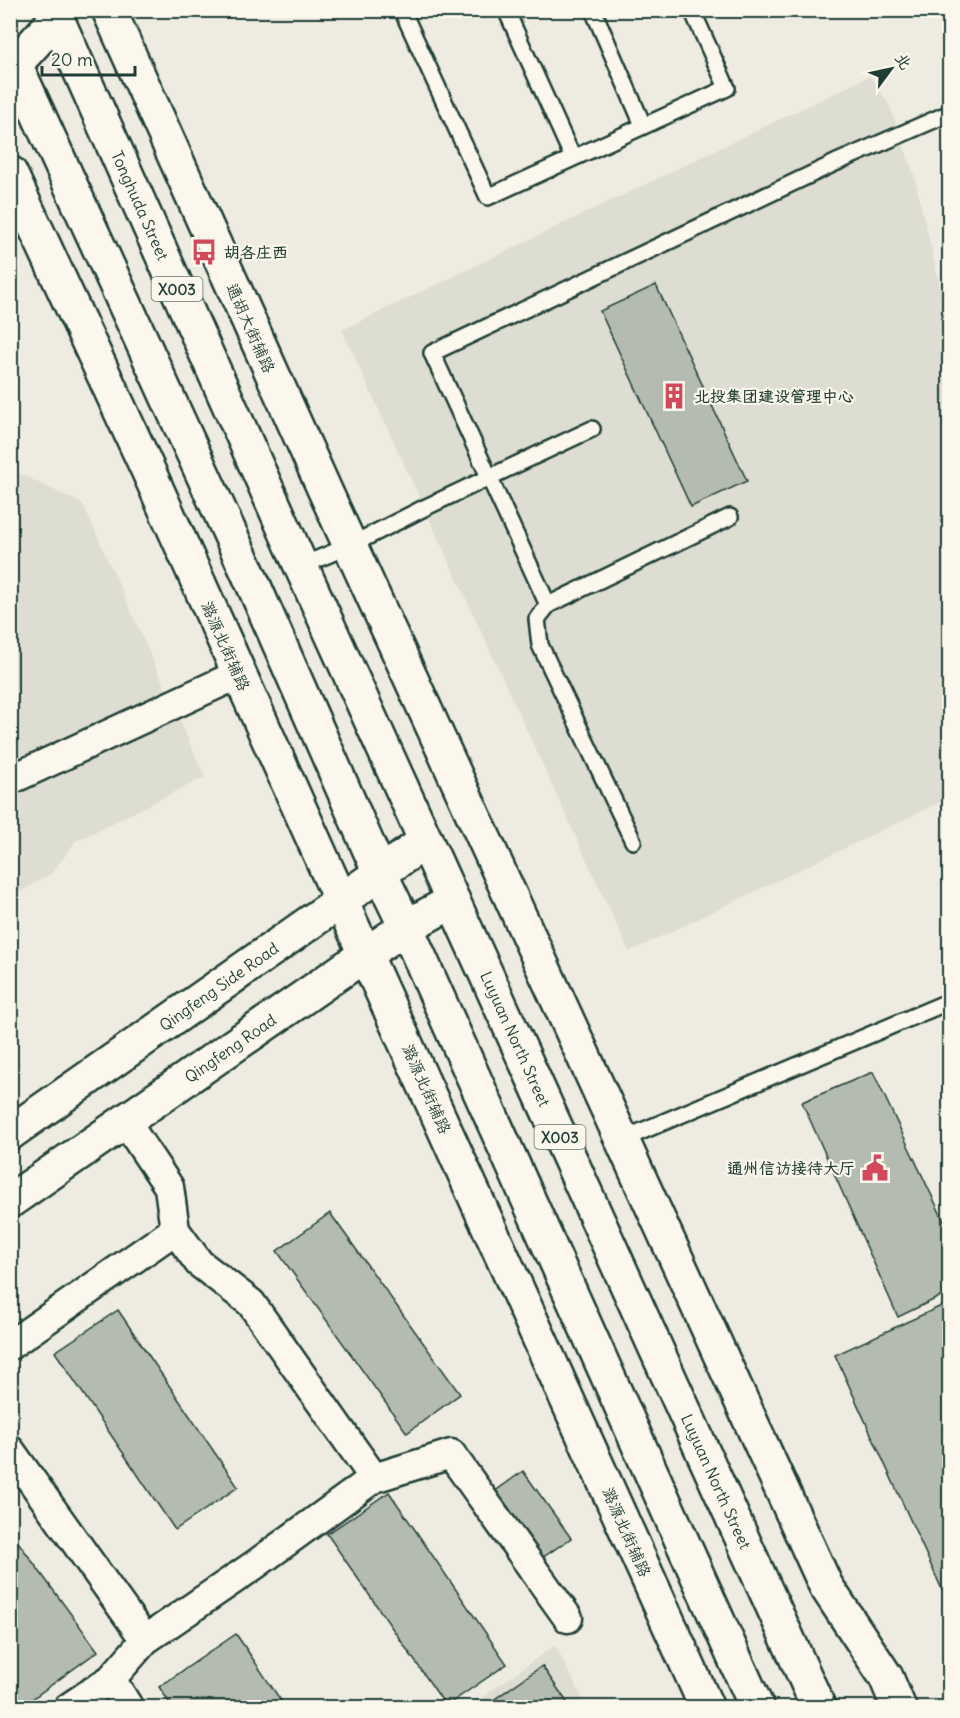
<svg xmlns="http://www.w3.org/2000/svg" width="960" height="1718" font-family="Delius,'LXGW WenKai TC',sans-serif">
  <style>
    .built { fill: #ddddd2 }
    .building { fill: #b4bbb0; stroke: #1f3d34; stroke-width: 1.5 }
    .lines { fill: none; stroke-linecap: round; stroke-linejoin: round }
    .lane-casing { stroke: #1f3d34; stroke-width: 20 }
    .street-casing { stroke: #1f3d34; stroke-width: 33 }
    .secondary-casing { stroke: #1f3d34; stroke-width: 38 }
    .primary-casing { stroke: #1f3d34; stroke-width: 38 }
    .lane { stroke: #fbf7ec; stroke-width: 15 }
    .street { stroke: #fbf7ec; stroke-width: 28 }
    .secondary { stroke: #fbf7ec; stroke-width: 33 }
    .primary { stroke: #fbf7ec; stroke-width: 33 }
    .labels { text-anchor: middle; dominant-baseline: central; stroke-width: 4.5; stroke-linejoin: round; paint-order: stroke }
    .shield { fill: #fbf7ec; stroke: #61756b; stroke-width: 1.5 }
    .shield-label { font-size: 15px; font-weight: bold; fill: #1f3d34 }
    .street-label { font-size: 16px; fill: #1f3d34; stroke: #fbf7ec }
    .poi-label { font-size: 16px; font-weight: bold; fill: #1f3d34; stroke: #fbf7ec; text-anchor: start }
  </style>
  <rect width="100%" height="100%" fill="#eeece1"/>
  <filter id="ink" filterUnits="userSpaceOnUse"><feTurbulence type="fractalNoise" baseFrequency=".0167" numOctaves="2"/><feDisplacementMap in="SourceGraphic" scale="12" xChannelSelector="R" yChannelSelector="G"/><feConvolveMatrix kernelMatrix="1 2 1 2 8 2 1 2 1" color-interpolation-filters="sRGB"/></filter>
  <g filter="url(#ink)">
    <path class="built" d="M870 76 890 106 914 175 949 325V798L629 952 342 330Z
      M10 469 83 504 205 777 76 841 52 873 11 897Z
      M555 1645 587 1707 467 1708Z"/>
    <path class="building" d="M656 285 747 481 691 507 600 311Z
      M873 1072 950 1234V1292L898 1317 802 1102Z
      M330 1213 460 1394 407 1433 277 1251Z
      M950 1302V1379L945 1381 950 1391V1607L835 1355Z
      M118 1310 238 1487 175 1530 55 1352Z
      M523 1471 571 1538 542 1558 494 1492Z
      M389 1492 507 1664 446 1706 327 1534Z
      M10 1531 98 1651 21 1707 10 1692Z
      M236 1634 286 1708H173L159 1687Z
      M542 1666 571 1708H482Z"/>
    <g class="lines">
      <g class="lane-casing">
        <path id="lane" d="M402 10 488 197 727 88 692 10
          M506 10 573 158
          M593 10 643 125
          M301 566 351 545 424 508 592 429
          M548 605 432 353 835 163 950 113
          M633 841 540 645 537 619 548 605 730 517
          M621 1140 950 1001"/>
      </g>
      <g class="street-casing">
        <path id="street" d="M10 780 239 674
          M125 1121 169 1187 175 1230 199 1263 251 1303 374 1478
          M10 1345 175 1230
          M10 1450 145 1640
          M111 1679 129 1708
          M68 1708 111 1679 145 1640 256 1564 374 1478 451 1454 568 1618"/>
      </g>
      <g class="secondary-casing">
        <g id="secondary">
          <path d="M109 10 326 493 826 1586 886 1677 899 1708"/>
          <path d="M10 70 57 18"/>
          <path d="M10 173 148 470 341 901 707 1708"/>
          <path id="s1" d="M10 1133 426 841"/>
          <path id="s2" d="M10 1201 366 954 406 927 453 901"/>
        </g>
      </g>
      <g class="primary-casing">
        <g id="primary">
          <path id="s3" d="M53 10 301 566 819 1708"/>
          <path d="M10 53 254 586 380 873 406 927 757 1708"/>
        </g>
      </g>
      <use href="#lane" class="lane"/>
      <use href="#street" class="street"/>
      <use href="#secondary" class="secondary"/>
      <use href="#primary" class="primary"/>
    </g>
  </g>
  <defs>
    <g id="bus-bare" transform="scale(2.07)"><path d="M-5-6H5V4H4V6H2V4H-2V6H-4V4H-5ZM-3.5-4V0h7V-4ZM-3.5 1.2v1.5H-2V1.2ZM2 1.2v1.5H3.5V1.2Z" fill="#d1495b" stroke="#fbf7ec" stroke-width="2.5" paint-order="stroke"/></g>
    <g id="building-bare" transform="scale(2.07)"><path d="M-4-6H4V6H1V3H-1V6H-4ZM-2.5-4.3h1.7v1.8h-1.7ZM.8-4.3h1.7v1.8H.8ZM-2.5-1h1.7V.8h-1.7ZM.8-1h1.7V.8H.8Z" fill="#d1495b" stroke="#fbf7ec" stroke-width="2.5" paint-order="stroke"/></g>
    <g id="civic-bare" transform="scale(2.07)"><path d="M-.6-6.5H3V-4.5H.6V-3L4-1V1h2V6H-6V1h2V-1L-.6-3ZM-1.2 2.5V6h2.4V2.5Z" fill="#d1495b" stroke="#fbf7ec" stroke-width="2.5" paint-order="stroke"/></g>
  </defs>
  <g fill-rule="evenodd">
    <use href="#bus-bare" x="204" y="252"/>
    <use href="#building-bare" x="674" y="396"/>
    <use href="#civic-bare" x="875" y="1168"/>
  </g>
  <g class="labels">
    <g class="shield">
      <rect x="151.5" y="277" width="51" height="24" rx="4.5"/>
      <rect x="534.5" y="1125" width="51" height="24" rx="4.5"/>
    </g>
    <g class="shield-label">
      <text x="177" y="289">X003</text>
      <text x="560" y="1137">X003</text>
    </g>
    <g class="street-label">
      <text stroke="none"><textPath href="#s3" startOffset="214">Tonghuda Street</textPath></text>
      <text transform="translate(251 328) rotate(66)">通胡大街辅路</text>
      <text transform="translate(226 646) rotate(66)">潞源北街辅路</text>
      <text stroke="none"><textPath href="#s1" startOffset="255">Qingfeng Side Road</textPath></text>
      <text stroke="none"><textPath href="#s3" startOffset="1128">Luyuan North Street</textPath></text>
      <text stroke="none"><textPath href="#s2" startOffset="268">Qingfeng Road</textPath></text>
      <text transform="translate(427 1089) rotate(66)">潞源北街辅路</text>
      <text stroke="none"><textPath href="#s3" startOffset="1614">Luyuan North Street</textPath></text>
      <text transform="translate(627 1532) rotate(66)">潞源北街辅路</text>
    </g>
    <g class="poi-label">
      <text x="224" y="252">胡各庄西</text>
      <text x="694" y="396">北投集团建设管理中心</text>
      <text x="855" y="1168" text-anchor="end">通州信访接待大厅</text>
    </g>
  </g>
  <rect width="960" height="1718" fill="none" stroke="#fbf7ec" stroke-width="36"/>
  <rect x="18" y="18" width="924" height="1682" fill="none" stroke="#1f3d34" stroke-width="2" filter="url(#ink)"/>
  <g transform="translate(891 69) rotate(57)" stroke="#fbf7ec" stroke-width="4.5" paint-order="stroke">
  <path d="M0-4.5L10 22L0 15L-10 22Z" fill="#1f3d34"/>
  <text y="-9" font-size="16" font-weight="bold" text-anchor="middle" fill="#1f3d34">北</text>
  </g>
  <path d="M42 66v9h93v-9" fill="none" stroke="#1f3d34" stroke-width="3"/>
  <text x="51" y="66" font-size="18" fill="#1f3d34" stroke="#fbf7ec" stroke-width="4.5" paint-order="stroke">20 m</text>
</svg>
